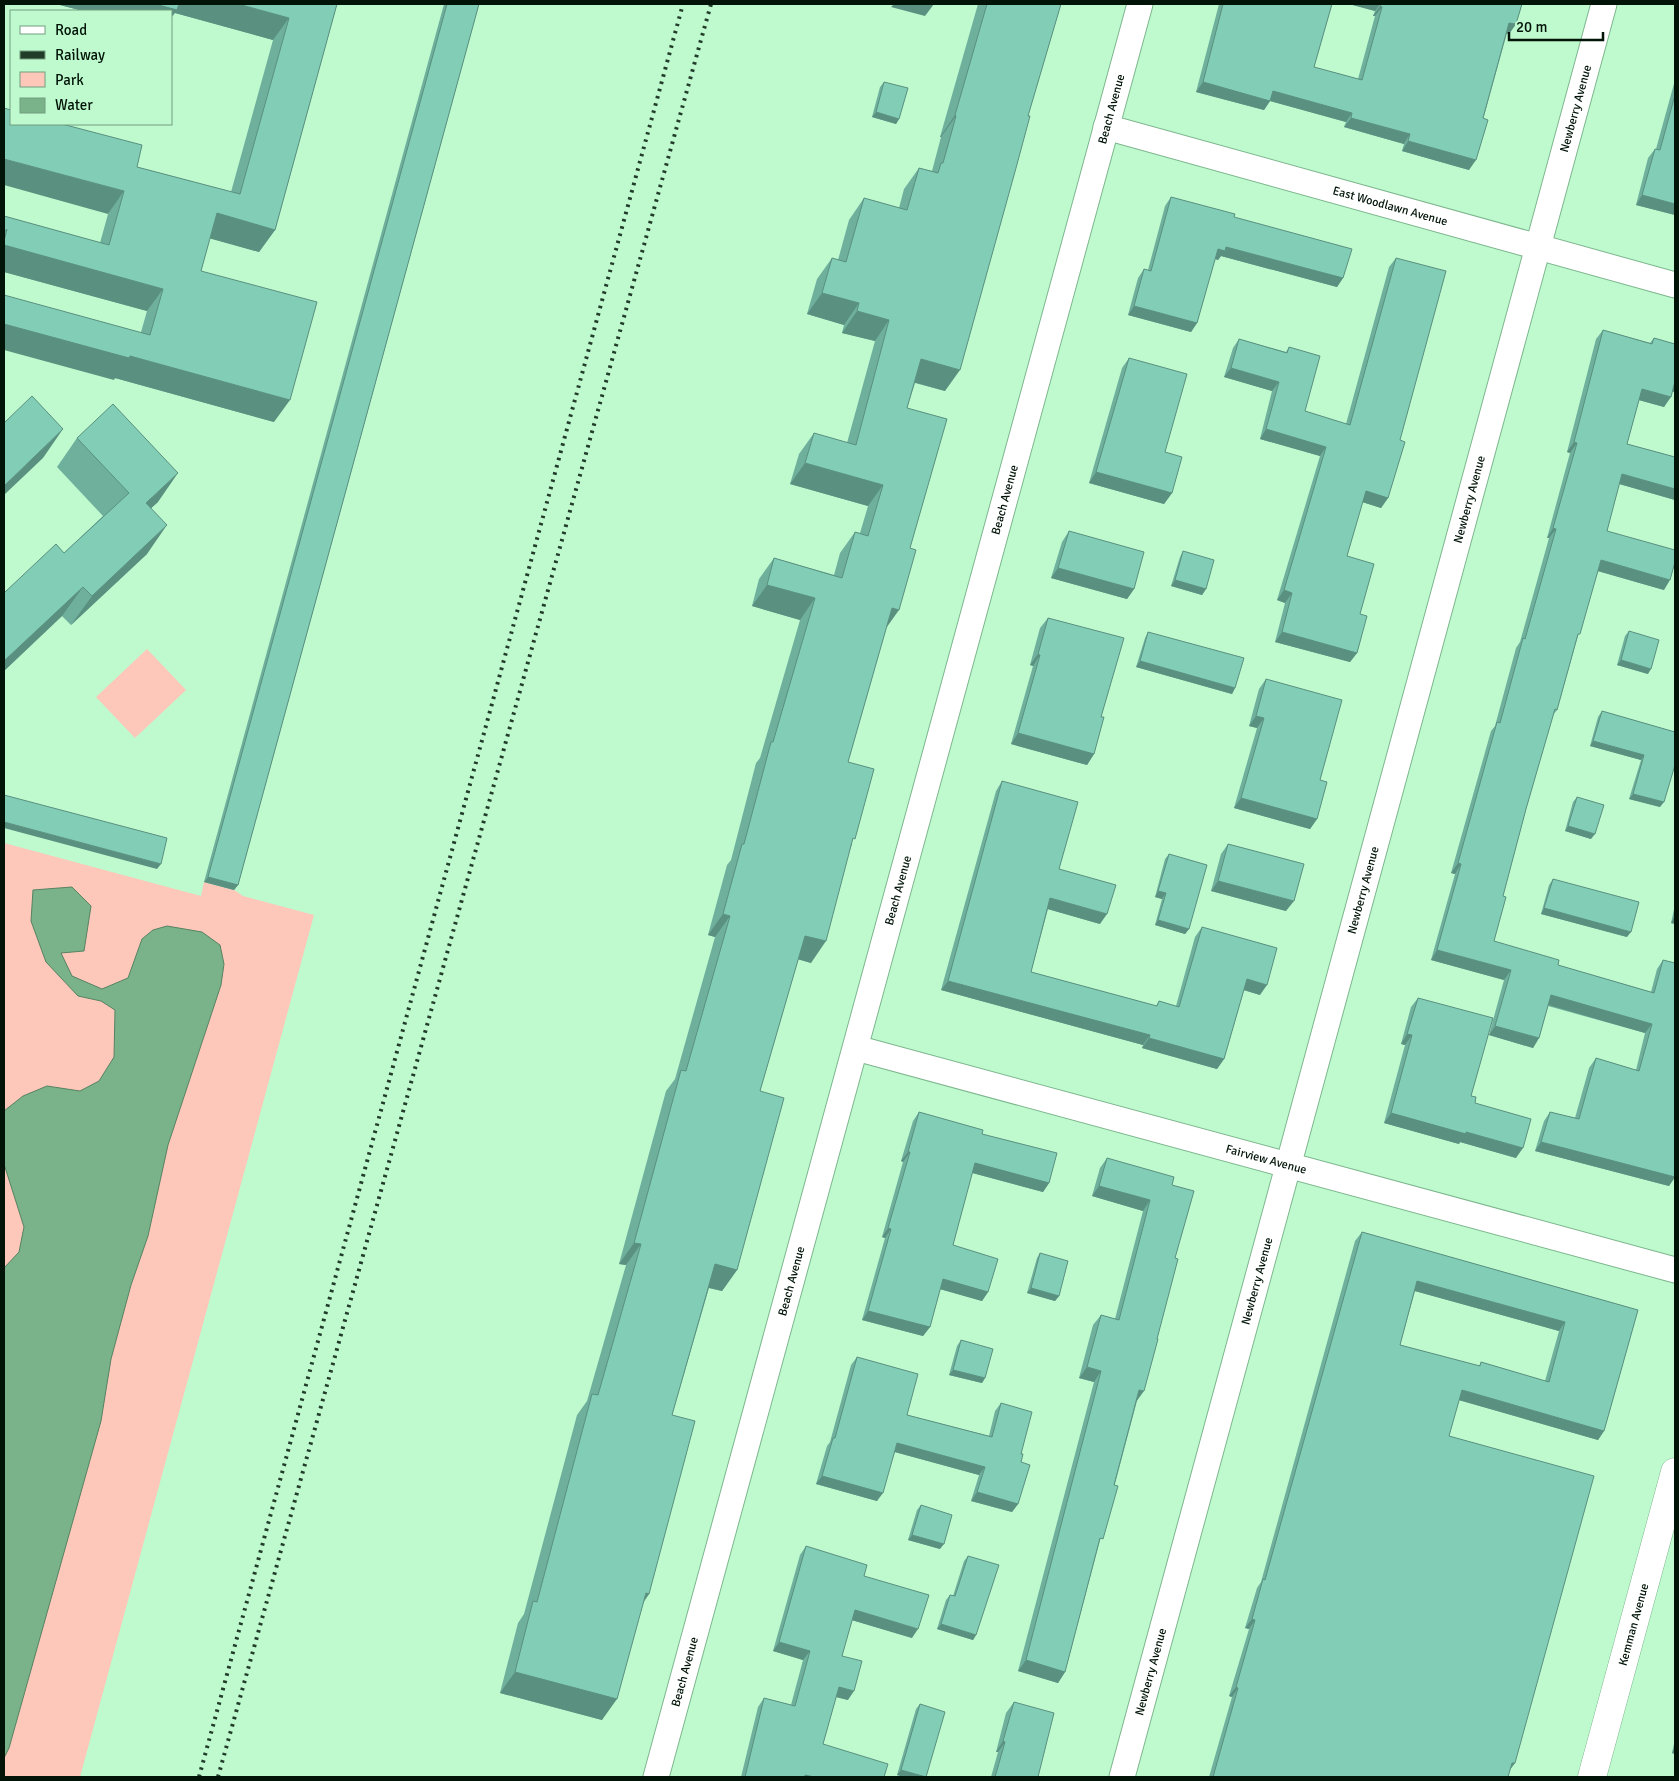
<svg xmlns="http://www.w3.org/2000/svg" width="1679" height="1781" font-family="Signika,sans-serif">
  <style>
    .green { fill: #fdc7ba }
    .water { fill: #7ab28a; stroke: #568363 }
    .lines { fill: none; stroke-linecap: round; stroke-linejoin: round }
    .minor-casing { stroke: #7eb68e; stroke-width: 27 }
    .tertiary-casing { stroke: #7eb68e; stroke-width: 29 }
    .minor { stroke: #fff; stroke-width: 25 }
    .tertiary { stroke: #fff; stroke-width: 28 }
    .rail { stroke: #223c2a; stroke-width: 4; stroke-dasharray: 2.5 5; stroke-linecap: butt }
    .wall { fill: #6fb09d; fill-rule: evenodd }
    .shaded-wall { fill: #5a907f }
    .building { fill: #81cdb6; stroke: #5a907f; fill-rule: evenodd }
    .labels { text-anchor: middle; dominant-baseline: central; stroke-width: 4; stroke-linejoin: round; paint-order: stroke }
    .street-label { font-size: 12px; fill: #011407; stroke: #bffacf }
  </style>
  <rect width="100%" height="100%" fill="#bffacf"/>
  <path class="green" d="M147 649 186 690 135 738 96 697Z
    M4 843 201 896 204 882 234 890 243 896 314 915 80 1777H4Z"/>
  <path class="water" d="M72 887 91 906 84 951 61 953 72 976 102 989 128 978 142 939 153 930 167 926 202 932 220 945 224 964 221 985 168 1145 148 1236 131 1285 111 1359 101 1421 9 1748 4 1758V1268L19 1252 24 1227 4 1164V1111L23 1096 47 1086 80 1091 99 1081 114 1057 115 1010 101 1001 78 996 46 962 31 921 33 890Z"/>
  <g class="lines">
    <g class="minor-casing">
      <g id="minor">
        <path id="s1" d="M1106 127 1675 285"/>
        <path id="s2" d="M856 1048 1675 1270"/>
        <path id="s3" d="M656 1777 1140 4"/>
        <path id="s4" d="M1122 1777 1604 4"/>
      </g>
    </g>
    <g class="tertiary-casing">
      <g id="tertiary">
        <path id="s5" d="M1592 1777 1675 1472"/>
      </g>
    </g>
    <use href="#minor" class="minor"/>
    <use href="#tertiary" class="tertiary"/>
    <path class="rail" d="M199 1777 683 4
      M218 1777 711 4"/>
  </g>
  <path class="wall" d="M56 4H337L275 230 259 252 210 238 201 271 274 422 115 378 114 380 141 332 147 311 4 272V216L100 243 108 214 137 167 231 192 273 40 175 13 171 11H83Z
    M444 4H479L238 885 234 890 204 882Z
    M978 4H1061L945 391 915 383 907 408 886 628 848 762 852 844 811 963 798 959 760 1091 737 1270 722 1291 709 1288 672 1415 649 1594 643 1602 602 1720 500 1693 518 1623 524 1614 577 1415 587 1401 626 1265 619 1264 666 1091 675 1079 715 937 708 935 727 865 731 860 756 763 760 758 800 620 752 606 759 579 774 558 834 575 840 553 855 532 860 533 868 506 790 484 799 454 814 433 847 443 875 341 842 333 844 325 807 314 817 279 832 258 838 260 849 220 864 198 899 208 904 189 919 168 932 171 941 137H940Z
    M1219 4H1332L1314 67 1358 79 1375 16H1373L1375 11 1349 4H1522L1516 24 1509 34 1507 33 1469 170 1402 151 1404 144 1344 127 1346 122 1270 101 1264 110 1196 92Z
    M1675 80V215L1636 205 1648 158 1655 149H1656Z
    M884 82 899 119 896 124 872 117 880 87Z
    M1171 197 1234 217 1343 278 1337 287 1221 256 1218 260 1215 259 1197 323 1191 332 1128 315 1138 278 1144 269 1148 270 1165 206Z
    M1396 258 1400 440 1388 498 1381 508 1362 502 1347 556 1360 614 1357 653 1350 662 1275 642 1285 603 1277 600 1320 456 1260 439 1272 391 1224 377 1233 348 1239 339 1286 352 1289 347 1305 411 1346 424 1389 267Z
    M1603 330 1650 343 1654 338 1675 344V392H1672L1664 407 1639 400 1627 444 1675 457V500L1619 484 1607 531 1664 590 1598 571 1577 639 1557 710 1553 715 1526 809 1503 896 1494 941 1558 965 1651 992 1657 969 1663 960 1675 963V1177L1669 1186 1535 1151 1544 1121 1550 1112 1575 1118 1589 1068 1596 1058 1636 1070 1645 1033 1548 1006 1539 1038 1533 1048 1489 1035 1504 980 1431 960 1455 874 1451 873 1491 731 1495 726 1516 648 1520 642 1549 538H1547L1570 453 1567 452 1596 339Z
    M1129 358 1165 452 1172 493 1164 504 1089 483 1122 368Z
    M77 438 158 502 151 508 147 554 71 625 62 616 4 671V593L64 553 103 516 57 467Z
    M1069 531 1134 589 1127 599 1051 578 1062 542Z
    M1183 551 1206 589 1202 595 1171 586 1180 557Z
    M1048 618 1101 717 1094 754 1087 765 1011 744 1033 666 1030 665 1040 628Z
    M1629 631 1648 674 1617 665 1625 636Z
    M1148 632 1235 688 1232 694 1136 667 1145 638Z
    M1266 679 1317 819 1310 829 1234 808 1257 728 1249 726 1259 689Z
    M1602 711 1675 732 1660 807 1629 799 1641 760 1590 746 1598 717Z
    M1002 781 1059 869 1100 924 1048 909 1031 972 1156 1006 1159 1001 1176 1006 1195 937 1202 927 1260 995 1244 990 1224 1059 1217 1069 1142 1048 1143 1045 941 990 996 791Z
    M1577 797 1591 839 1565 831 1573 802Z
    M1228 844 1286 911 1211 891 1221 854Z
    M1169 854 1189 929 1185 934 1155 925 1162 899 1155 897 1165 859Z
    M1553 879 1627 937 1541 914 1549 885Z
    M1675 905V924L1671 923Z
    M1418 998 1475 1103 1516 1158 1460 1142 1459 1144 1384 1123 1405 1045 1401 1044 1411 1007Z
    M919 1112 982 1134 1049 1183 1043 1192 972 1173 953 1245 988 1292 982 1301 940 1289 930 1327 923 1336 862 1320 885 1238 882 1237 903 1162 901 1161 913 1121Z
    M1107 1158 1172 1185 1175 1258 1065 1672 1058 1683 1018 1671 1094 1382 1079 1378 1093 1325 1101 1315 1115 1319 1143 1211 1092 1196 1100 1168Z
    M1362 1232 1638 1310 1604 1431 1598 1440 1459 1400 1449 1436 1515 1763 1509 1771 1508 1777H1209L1232 1697 1229 1696 1249 1629 1245 1628 1257 1588 1261 1582 1355 1241ZM1415 1291 1559 1331 1545 1381 1481 1362 1479 1366 1400 1345Z
    M1040 1253 1059 1296 1055 1301 1027 1293 1037 1258Z
    M961 1340 985 1378 982 1383 949 1375 957 1346Z
    M857 1357 907 1415 989 1436 995 1411 1001 1403 1021 1454 1018 1504 1012 1512 971 1501 979 1475 895 1452 877 1501 816 1484 827 1446 830 1442 851 1365Z
    M921 1505 940 1549 908 1540 917 1510Z
    M806 1546 864 1576 912 1638 852 1620 842 1656 848 1700 836 1697 823 1744 884 1777H741L758 1707 764 1698 791 1705 803 1660 773 1651 800 1555Z
    M968 1556 976 1635 973 1640 937 1629 946 1600 950 1595 953 1596 964 1561Z
    M1014 1702 1038 1777H991L998 1752H996L1006 1713Z
    M920 1704 926 1777H904L897 1775 916 1709Z
    M1675 1739V1754L1672 1753Z"/>
  <path class="shaded-wall" d="M56 4H238L289 18 273 40 175 13 171 18V11H83Z
    M894 4H934L925 16 891 7Z
    M1349 4H1380L1375 11Z
    M1380 6 1382 7 1375 16H1373Z
    M1509 23 1516 24 1509 34 1503 32Z
    M1203 82 1273 91 1352 113 1346 122 1270 101 1264 110 1196 92Z
    M876 112 899 119 896 124 872 117Z
    M955 115 956 116 941 137H940Z
    M1351 118 1410 134 1404 144 1344 127Z
    M1408 141 1476 160 1469 170 1402 151Z
    M4 159 124 191 108 214 4 185Z
    M1642 195 1675 204V215L1636 205Z
    M217 213 275 230 259 252 201 236Z
    M4 245 163 289 147 311 4 272Z
    M1226 247 1343 278 1337 287 1221 256 1218 260 1212 258 1218 249Z
    M822 293 859 303 844 325 807 314Z
    M1134 306 1197 323 1191 332 1128 315Z
    M857 311 889 320 875 341 842 333Z
    M4 324 130 356 290 400 274 422 115 378 114 380 4 350Z
    M921 359 960 370 945 391 906 380Z
    M1231 368 1279 382 1272 391 1224 377Z
    M1675 381V392L1669 390Z
    M1642 389 1671 397 1664 407 1635 399Z
    M63 429 43 458 4 495V486Z
    M1266 429 1326 447 1320 456 1260 439Z
    M1574 442 1577 443 1570 453 1567 452Z
    M805 463 883 485 868 506 790 484Z
    M1096 472 1172 493 1164 504 1089 483Z
    M178 473 158 502 126 531 146 503Z
    M1622 474 1675 489V500L1616 483Z
    M1366 491 1388 498 1381 508 1359 501Z
    M167 525 147 554 71 625 92 596Z
    M1553 528 1556 529 1549 538H1547Z
    M1601 560 1670 580 1664 590 1594 570Z
    M1058 568 1134 589 1127 599 1051 578Z
    M1175 580 1206 589 1202 595 1171 586Z
    M767 585 815 598 800 620 752 606Z
    M83 587 62 616 4 671V661Z
    M1284 590 1292 593 1285 603 1277 600Z
    M892 608 899 610 884 631Z
    M1282 632 1357 653 1350 662 1275 642Z
    M1038 654 1040 655 1033 666 1030 665Z
    M1621 660 1651 669 1648 674 1617 665Z
    M1140 661 1235 688 1232 694 1136 667Z
    M1256 716 1264 718 1257 728 1249 726Z
    M1018 733 1094 754 1087 765 1011 744Z
    M1593 741 1644 755 1641 760 1590 746Z
    M1633 794 1664 802 1660 807 1629 799Z
    M1241 798 1317 819 1310 829 1234 808Z
    M4 822 161 864 157 869 4 828Z
    M1568 826 1595 834 1591 839 1565 831Z
    M1458 863 1461 864 1455 874 1451 873Z
    M208 877 238 885 234 890 204 882Z
    M1218 881 1294 901 1286 911 1211 891Z
    M1158 891 1166 893 1162 899 1155 897Z
    M1050 898 1107 914 1100 924 1044 908Z
    M1544 908 1631 932 1627 937 1541 914Z
    M723 914 730 916 715 937 708 935Z
    M1675 916V924L1671 923Z
    M1158 920 1189 929 1185 934 1155 925Z
    M805 936 826 941 811 963 790 957Z
    M1437 950 1511 970 1504 980 1431 960Z
    M1247 979 1267 985 1260 995 1240 989Z
    M948 981 1150 1035 1143 1045 941 990Z
    M1551 995 1652 1024 1645 1033 1545 1004Z
    M1495 1026 1539 1038 1533 1048 1489 1035Z
    M1407 1034 1412 1035 1405 1045 1401 1044Z
    M1149 1038 1224 1059 1217 1069 1142 1048Z
    M1391 1113 1466 1132 1523 1148 1516 1158 1460 1142 1459 1144 1384 1123Z
    M1541 1142 1675 1177 1669 1186 1535 1151Z
    M908 1152H910L903 1162 901 1161Z
    M975 1163 1049 1183 1043 1192 969 1172Z
    M1099 1186 1150 1200 1143 1211 1092 1196Z
    M888 1228 891 1229 885 1238 882 1237Z
    M634 1243 641 1244 626 1265 619 1264Z
    M715 1264 737 1270 722 1291 701 1286Z
    M943 1279 988 1292 982 1301 936 1288Z
    M1417 1281 1565 1322 1559 1331 1411 1290Z
    M1031 1288 1059 1296 1055 1301 1027 1293Z
    M868 1311 930 1327 923 1336 862 1320Z
    M1087 1367 1101 1371 1094 1382 1079 1378Z
    M953 1370 985 1378 982 1383 949 1375Z
    M1139 1390 1144 1391 1136 1402Z
    M1462 1390 1604 1431 1598 1440 1455 1399Z
    M897 1443 985 1467 979 1475 891 1451Z
    M822 1476 883 1493 877 1501 816 1484Z
    M977 1492 1018 1504 1012 1512 971 1501Z
    M912 1535 944 1544 940 1549 908 1540Z
    M646 1593 649 1594 635 1615Z
    M855 1610 918 1629 912 1638 848 1619Z
    M1252 1619 1255 1620 1249 1629 1245 1628Z
    M941 1624 976 1635 973 1640 937 1629Z
    M779 1642 810 1651 803 1660 773 1651Z
    M1026 1660 1065 1672 1058 1683 1018 1671Z
    M515 1672 617 1699 602 1720 500 1693Z
    M839 1687 854 1691 848 1700 832 1696Z
    M1236 1687 1238 1688 1232 1697 1229 1696Z
    M1003 1741 1005 1742 998 1752H996Z
    M1675 1747V1754L1672 1753Z
    M1512 1763H1515L1508 1772Z
    M901 1770 925 1777H904L897 1775Z"/>
  <path class="building" d="M155 4H179L177 10Z
    M238 4H337L275 230 217 213 201 271 317 302 290 400 130 356 129 358 4 324V295L150 335 163 289 4 245V241L7 229 4 232V216L109 245 124 191 4 159V108L11 110V124H62L142 145 137 167 240 194 289 18Z
    M447 4H479L238 885 208 877Z
    M987 4H1061L1028 116H1030L1016 168 960 370 921 359 907 408 947 419 910 548 916 550 899 610 892 608 848 762 874 769 855 839 853 838 826 941 805 936 760 1091 784 1098 737 1270 715 1264 672 1415 695 1421 649 1594 646 1593 617 1699 515 1672 533 1601 537 1602 592 1394 598 1395 641 1244 634 1243 681 1070 686 1071 730 916 723 914 742 844H744L771 742H773L815 598 767 585 774 558 842 578 855 532 868 536 883 485 805 463 814 433 856 445 889 320 857 311 859 303 822 293 832 258 846 262 864 198 907 210 919 168 938 173 941 163H943L956 116 955 115Z
    M1223 4H1332L1314 67 1362 80 1382 7 1380 6 1381 4H1522L1516 24 1509 23 1483 118 1488 120 1476 160 1408 141 1410 134 1351 118 1352 113 1273 91 1270 101 1203 82Z
    M884 82 908 88 899 119 876 112Z
    M1675 95V204L1642 195 1655 149 1660 150Z
    M1171 197 1235 214 1234 217 1352 249 1343 278 1226 247 1225 251 1218 249 1197 323 1134 306 1144 269 1151 271Z
    M1396 258 1446 271 1400 440 1405 442 1388 498 1366 491 1347 556 1374 564 1360 614 1367 616 1357 653 1282 632 1292 593 1284 590 1326 447 1266 429 1279 382 1231 368 1239 339 1287 353 1289 347 1320 356 1305 411 1350 425Z
    M1603 330 1652 344 1654 338 1675 344V381L1671 397 1642 389 1627 444 1675 457V489L1622 474 1607 531 1675 550V562L1670 580 1601 560 1580 634H1578L1557 710 1555 709 1526 809 1503 896 1506 897 1494 941 1559 960 1558 965 1654 993 1663 960 1675 963V1177L1541 1142 1550 1112 1579 1119 1596 1058 1639 1071 1652 1024 1551 995 1539 1038 1495 1026 1511 970 1437 950 1461 864 1458 863 1497 722 1500 723 1523 638 1525 639 1556 529 1553 528 1577 443 1574 442Z
    M1129 358 1187 374 1165 452 1182 457 1172 493 1096 472Z
    M32 396 63 429 4 486V423Z
    M113 404 178 473 146 503 167 525 92 596 83 587 4 661V593L56 544 64 553 129 493 77 438Z
    M1069 531 1144 552 1134 589 1058 568Z
    M1183 551 1214 560 1206 589 1175 580Z
    M1048 618 1124 638 1101 717H1104L1094 754 1018 733 1040 655 1038 654Z
    M1629 631 1659 640 1651 669 1621 660Z
    M1148 632 1244 658 1235 688 1140 661Z
    M1266 679 1342 700 1320 780 1327 782 1317 819 1241 798 1264 718 1256 716Z
    M1602 711 1675 732V765L1664 802 1633 794 1644 755 1593 741Z
    M1002 781 1078 802 1059 869 1116 885 1107 914 1050 898 1031 972 1157 1006 1159 1001 1179 1007 1202 927 1277 948 1267 985 1247 979 1224 1059 1149 1038 1150 1035 948 981Z
    M4 795 167 838 161 864 4 822Z
    M1577 797 1604 805 1595 834 1568 826Z
    M1228 844 1304 864 1294 901 1218 881Z
    M1169 854 1207 865 1189 929 1158 920 1166 893 1158 891Z
    M1553 879 1639 902 1631 932 1544 908Z
    M1418 998 1493 1018 1471 1096 1476 1097 1475 1103 1531 1119 1523 1148 1466 1132V1134L1391 1113 1412 1035 1407 1034Z
    M919 1112 983 1130 982 1134 1057 1153 1049 1183 975 1163 953 1245 998 1259 988 1292 943 1279 930 1327 868 1311 891 1229 888 1228 910 1152H908Z
    M1107 1158 1174 1177 1172 1185 1194 1191 1175 1258 1178 1259 1157 1339H1158L1144 1391 1139 1390 1114 1485 1118 1486 1103 1539 1100 1538 1065 1672 1026 1660 1101 1371 1087 1367 1101 1315 1119 1320 1150 1200 1099 1186Z
    M1362 1232 1638 1310 1604 1431 1462 1390 1449 1436 1594 1476 1515 1763H1512L1508 1777H1213L1238 1688 1236 1687 1255 1620 1252 1619 1263 1579 1265 1580ZM1417 1281 1565 1322 1549 1382 1481 1362 1480 1366 1400 1345Z
    M1040 1253 1068 1261 1059 1296 1031 1288Z
    M961 1340 993 1349 985 1378 953 1370Z
    M857 1357 918 1374 907 1415 992 1437 1001 1403 1032 1412 1021 1454H1023L1021 1462 1030 1465 1018 1504 977 1492 985 1467 897 1443 883 1493 822 1476 833 1438H835Z
    M921 1505 952 1515 944 1544 912 1535Z
    M806 1546 867 1565 864 1576 929 1595 918 1629 855 1610 842 1656 862 1661 854 1691 839 1687 823 1744 888 1764 884 1777H814L805 1775V1777H745L764 1698 795 1706 810 1651 779 1642Z
    M968 1556 999 1565 976 1635 941 1624 950 1595 955 1596Z
    M1014 1702 1054 1713 1038 1777H995L1005 1742 1003 1741Z
    M920 1704 945 1712 926 1777 901 1770Z"/>
  <g class="labels">
    <g class="street-label">
      <text stroke="none"><textPath href="#s3" startOffset="1729">Beach Avenue</textPath></text>
      <text stroke="none"><textPath href="#s4" startOffset="1729">Newberry Avenue</textPath></text>
      <text stroke="none"><textPath href="#s1" startOffset="295">East Woodlawn Avenue</textPath></text>
      <text stroke="none"><textPath href="#s3" startOffset="1324">Beach Avenue</textPath></text>
      <text stroke="none"><textPath href="#s4" startOffset="1324">Newberry Avenue</textPath></text>
      <text stroke="none"><textPath href="#s4" startOffset="919">Newberry Avenue</textPath></text>
      <text stroke="none"><textPath href="#s3" startOffset="919">Beach Avenue</textPath></text>
      <text stroke="none"><textPath href="#s2" startOffset="425">Fairview Avenue</textPath></text>
      <text stroke="none"><textPath href="#s3" startOffset="514">Beach Avenue</textPath></text>
      <text stroke="none"><textPath href="#s4" startOffset="514">Newberry Avenue</textPath></text>
      <text stroke="none"><textPath href="#s5" startOffset="158">Kemman Avenue</textPath></text>
      <text stroke="none"><textPath href="#s3" startOffset="109">Beach Avenue</textPath></text>
      <text stroke="none"><textPath href="#s4" startOffset="109">Newberry Avenue</textPath></text>
    </g>
  </g>
  <rect width="1679" height="1781" fill="none" stroke="#011407" stroke-width="10"/>
  <rect x="10" y="10" width="162" height="115" fill="#bffacf" stroke="#739e7f"/>
  <rect x="20" y="26" width="25" height="8" fill="#ffffff" stroke="#739e7f"/>
  <text x="55" y="35" font-size="15" fill="#011407">Road</text>
  <rect x="20" y="51" width="25" height="8" fill="#223c2a" stroke="#739e7f"/>
  <text x="55" y="60" font-size="15" fill="#011407">Railway</text>
  <rect x="20" y="72" width="25" height="15" fill="#fdc7ba" stroke="#739e7f"/>
  <text x="55" y="85" font-size="15" fill="#011407">Park</text>
  <rect x="20" y="98" width="25" height="15" fill="#7ab28a" stroke="#739e7f"/>
  <text x="55" y="110" font-size="15" fill="#011407">Water</text>
  <path d="M1509 32v8h94v-8" fill="none" stroke="#011407" stroke-width="2.5"/>
  <text x="1516" y="32" font-size="15" fill="#011407" stroke="#bffacf" stroke-width="4" paint-order="stroke">20 m</text>
</svg>
